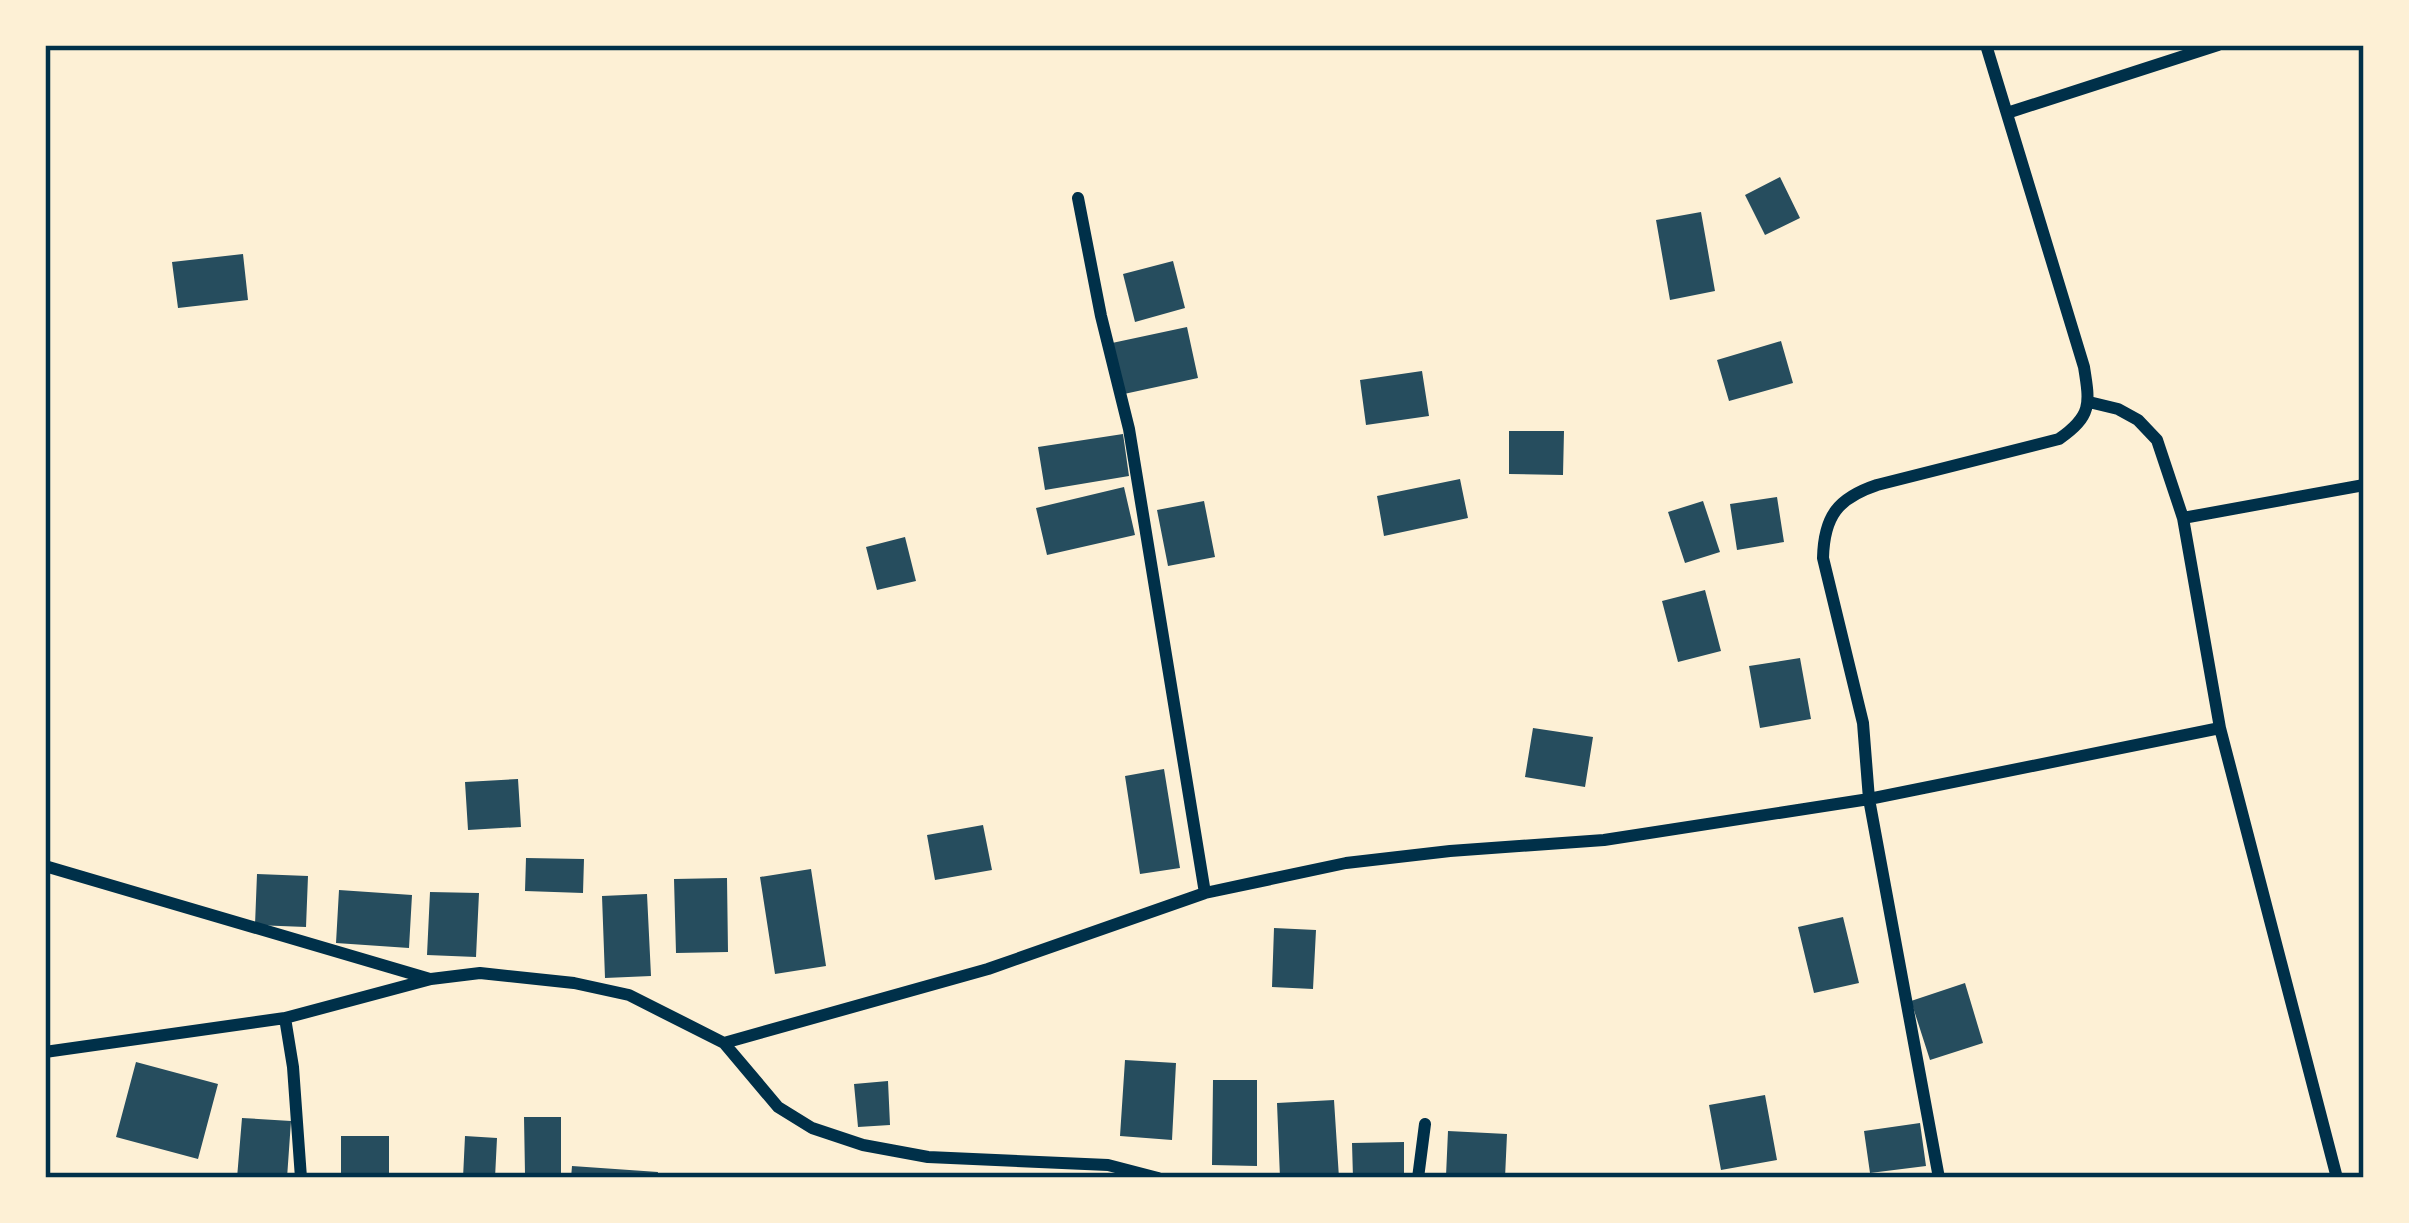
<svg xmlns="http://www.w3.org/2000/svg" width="2409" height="1223" font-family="'Roboto Serif',serif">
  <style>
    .building { fill: #264d5e }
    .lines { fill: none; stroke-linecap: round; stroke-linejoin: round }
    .minor { stroke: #003049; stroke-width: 12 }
    .neatline { fill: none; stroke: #003049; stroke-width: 4.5 }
  </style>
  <rect width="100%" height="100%" fill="#fdf0d5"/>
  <path class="building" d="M1780 177 1800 218 1765 235 1745 195Z
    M1701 212 1715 291 1670 300 1656 220Z
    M243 254 248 300 178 308 172 262Z
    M1173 261 1185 308 1135 322 1123 274Z
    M1187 327 1198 378 1124 394 1112 343Z
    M1781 341 1793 383 1729 401 1717 360Z
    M1422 371 1429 416 1366 425 1360 380Z
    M1509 431H1564L1563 475 1509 474Z
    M1123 434 1129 476 1045 490 1038 447Z
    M1460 479 1468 518 1384 536 1377 496Z
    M1124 487 1135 535 1047 555 1036 508Z
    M1777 497 1784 542 1737 550 1730 504Z
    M1204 501 1215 557 1168 566 1157 510Z
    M1703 501 1720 552 1685 563 1668 512Z
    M905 537 916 581 877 590 866 547Z
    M1705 590 1721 651 1678 662 1662 601Z
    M1800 658 1811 719 1760 728 1749 666Z
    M1533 728 1593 737 1585 787 1525 777Z
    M1164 769 1180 868 1140 874 1125 776Z
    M518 779 521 827 468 830 465 782Z
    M983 825 992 870 935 880 927 835Z
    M526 858 584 859 583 893 525 891Z
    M811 869 826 966 775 974 760 877Z
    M257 874 308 876 306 927 255 925Z
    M727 878 728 952 676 953 674 879Z
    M339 890 412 895 409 948 336 943Z
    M430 892 479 893 476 957 427 955Z
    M647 894 651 976 605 978 602 896Z
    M1843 917 1859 983 1814 993 1798 927Z
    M1274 928 1316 930 1313 989 1272 987Z
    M1965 983 1983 1043 1930 1060 1911 1001Z
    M1125 1060 1176 1063 1172 1140 1120 1136Z
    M136 1062 218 1084 198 1159 116 1137Z
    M1213 1080H1257V1166L1212 1165Z
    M888 1081 890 1125 858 1127 854 1084Z
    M1765 1095 1777 1160 1721 1170 1709 1105Z
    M1334 1100 1339 1178H1280L1277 1103Z
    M524 1117H561V1174H525Z
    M242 1118 291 1121 287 1178H237Z
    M1920 1123 1926 1166 1870 1173 1864 1131Z
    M1448 1131 1507 1134 1505 1178 1446 1176Z
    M341 1136H389V1178H341Z
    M465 1136 497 1138 495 1178H463Z
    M1404 1142V1178H1353L1352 1143Z
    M572 1166 658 1172 657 1178H571Z"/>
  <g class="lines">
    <path class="minor" d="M2007 113 2218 45
      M1078 198 1101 316 1129 429 1205 893
      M2089 402 2118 409 2138 420 2157 440 2183 518 2220 728 2337 1178
      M2183 518 2364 485
      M45 866 430 979
      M285 1018 293 1067 301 1178
      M724 1043 988 969 1205 893 1346 863 1450 851 1604 840 1869 799 1863 723 1823 558C1824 516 1838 498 1877 485L2059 439C2092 416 2090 404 2084 367L1986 45
      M45 1052 285 1018 431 979 480 973 574 983 629 995 724 1043 778 1107 812 1128 863 1145 928 1157 1108 1165 1158 1178
      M1418 1178 1425 1124
      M1939 1178 1869 799 2220 728"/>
  </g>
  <rect width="2409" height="1223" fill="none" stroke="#fdf0d5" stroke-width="96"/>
  <rect x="48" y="48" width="2313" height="1127" class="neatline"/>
</svg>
